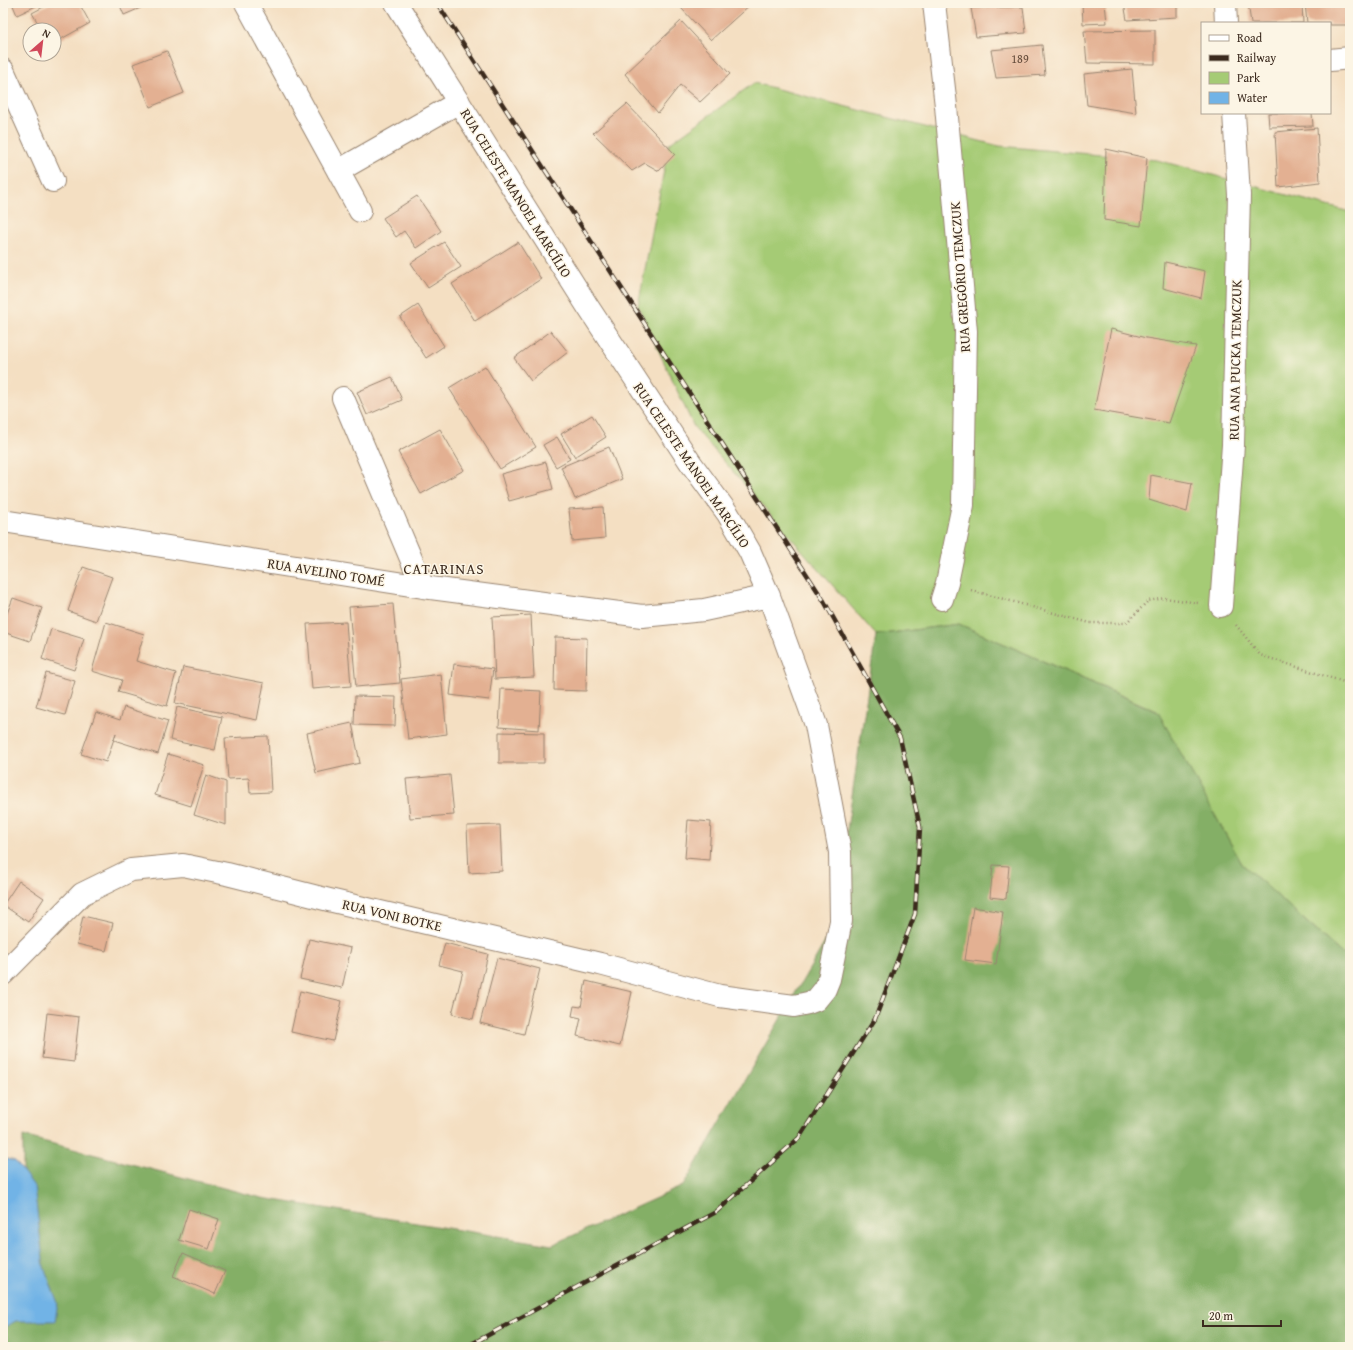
<svg xmlns="http://www.w3.org/2000/svg" width="1353" height="1350" font-family="'Gentium Book Plus',serif">
  <style>
    .green { fill: #a5cb75; stroke: #707a4a }
    .forest { fill: #84af66; stroke: #606c42 }
    .water { fill: #71b3e6; stroke: #566e82 }
    .building { fill: #e3b092 }
    .lines { fill: none; stroke-linecap: round; stroke-linejoin: round }
    .minor-casing { stroke: #988470; stroke-width: 24 }
    .path { stroke: #988470; stroke-width: 2.5; stroke-dasharray: 1 3; stroke-linecap: butt }
    .minor { stroke: #fff; stroke-width: 22 }
    .rail-casing { stroke: #3b2a1e; stroke-width: 4.5 }
    .rail { stroke: #fcf5e5; stroke-width: 3; stroke-dasharray: 9; stroke-linecap: butt }
    .labels { text-anchor: middle; dominant-baseline: central; stroke-width: 3; stroke-linejoin: round; paint-order: stroke }
    .number-label { font-size: 12px; fill: #654c3b }
    .street-label { font-size: 14px; fill: #3b2a1e; stroke: #fcf5e5 }
    .neighbourhood-label { font-size: 15px; letter-spacing: 1px; fill: #3b2a1e; stroke: #fcf5e5 }
  </style>
  <rect width="100%" height="100%" fill="#fcf5e5"/>
  <filter id="ink" filterUnits="userSpaceOnUse"><feTurbulence type="fractalNoise" baseFrequency=".025" numOctaves="2"/><feDisplacementMap in="SourceGraphic" scale="8" xChannelSelector="R" yChannelSelector="G"/><feConvolveMatrix kernelMatrix="1 2 1 2 8 2 1 2 1" color-interpolation-filters="sRGB"/></filter>
  <filter id="wash" filterUnits="userSpaceOnUse"><feTurbulence type="fractalNoise" baseFrequency=".012" numOctaves="4" result="noise"/><feDisplacementMap in="SourceGraphic" scale="16" xChannelSelector="R" yChannelSelector="G"/><feGaussianBlur stdDeviation="0.9" result="paint"/><feColorMatrix in="noise" values="0 0 0 0 0 0 0 0 0 0 0 0 0 0 0 0 0 1.4 0 .05"/><feComposite in="paint" operator="in"/></filter>
  <g filter="url(#wash)">
    <rect width="100%" height="100%" fill="#f4dfc2"/>
    <path class="green" d="M754 83 999 146 1157 160 1350 212V961L1242 864 1157 711 959 624 876 635 694 427 638 306 669 144Z"/>
    <path class="forest" d="M959 624 1158 712 1242 864 1350 961V1347H3V1294L23 1258V1136L262 1198 552 1245 683 1186 832 930 876 635Z"/>
    <path class="water" d="M3 1158 15 1161 34 1186 44 1267 58 1303 55 1321H16L3 1328Z"/>
    <g id="blocks">
      <path class="building" d="M12 3H42L17 15Z
        M51 3H79L90 23 54 43V30H42L32 13Z
        M119 3H144L145 6 124 15Z
        M687 3H752L711 40 681 8Z
        M1082 3H1105L1107 23 1083 24Z
        M1124 3H1177V17L1127 20Z
        M1248 3H1302L1303 23H1251Z
        M1305 3H1350V25H1330V23H1307Z
        M1023 7 1026 33 976 37 971 8Z
        M681 21 730 74 700 102 680 85 658 113 625 74Z
        M1155 30V64L1087 63 1084 31Z
        M1042 45 1045 75 996 78 991 50Z
        M167 51 184 93 150 107 133 64Z
        M1132 69 1136 113 1087 105 1084 74Z
        M627 104 675 154 659 171 645 163 632 171 593 133Z
        M1268 113H1312L1313 126 1269 127Z
        M1317 128 1320 182 1278 187 1275 132Z
        M1106 149 1147 158 1141 226 1104 220Z
        M417 196 441 231 416 248 404 231 396 237 383 218Z
        M444 242 461 267 428 288 411 263Z
        M518 242 541 279 475 321 452 284Z
        M1165 262 1205 271 1201 298 1163 288Z
        M418 305 444 346 426 358 400 317Z
        M1111 329 1146 338 1196 346 1169 423 1094 410Z
        M551 331 568 352 531 381 514 358Z
        M485 366 536 447 500 469 449 388Z
        M392 377 402 400 367 415 357 392Z
        M592 415 606 437 575 457 561 434Z
        M440 429 464 470 421 494 398 452Z
        M557 437 570 459 556 467 543 445Z
        M609 447 622 479 575 499 561 467Z
        M546 462 553 489 509 501 501 474Z
        M1151 475 1192 483 1187 512 1149 500Z
        M603 507 605 538 572 541 569 509Z
        M83 567 112 577 96 621 68 611Z
        M13 598 42 608 30 641 3 632V624Z
        M393 604 400 683 356 687 349 607Z
        M531 615 534 677 495 679 492 617Z
        M106 622 144 634 136 661 176 673 167 706 118 692 122 680 92 671Z
        M346 622 351 686 312 689 307 624Z
        M51 629 84 639 74 670 42 659Z
        M555 637 587 638 586 691 554 690Z
        M454 664 493 669 489 700 450 695Z
        M183 667 264 683 257 720 175 703Z
        M46 673 75 681 65 715 36 707Z
        M441 674 447 734 408 739 401 679Z
        M501 689 541 691 539 730 499 727Z
        M355 696 396 697 395 726 354 725Z
        M124 707 168 721 158 754 114 740 116 733 106 762 81 754 96 712 120 720Z
        M177 707 222 717 215 750 170 740Z
        M352 723 360 763 316 773 307 733Z
        M499 732 544 733V763H499Z
        M268 736 271 792 250 793 249 778 228 779 225 738Z
        M168 754 204 765 191 806 155 795Z
        M206 775 226 782V825L194 815Z
        M450 775 454 815 410 818 406 779Z
        M688 820 711 822 709 860 685 858Z
        M500 825 502 871 469 873 467 826Z
        M993 865 1009 866 1006 899 990 897Z
        M19 881 44 898 28 922 3 905Z
        M973 907 1003 912 996 964 965 960Z
        M83 916 113 923 106 951 77 944Z
        M309 939 351 948 342 988 300 979Z
        M445 943 488 954 473 1019 452 1014 463 971 439 965Z
        M497 958 540 969 524 1034 480 1023Z
        M586 981 632 992 620 1046 577 1036 581 1018 572 1016 574 1006 581 1007Z
        M300 991 342 1001 333 1041 291 1032Z
        M47 1013 79 1017 74 1062 42 1058Z
        M189 1209 219 1219 209 1249 179 1240Z
        M183 1253 225 1271 215 1294 173 1276Z"/>
    </g>
  </g>
  <g filter="url(#ink)">
    <use href="#blocks" fill-opacity="0" stroke="#988470" stroke-width="1"/>
    <g class="lines">
      <g class="minor-casing">
        <path id="minor" d="M246 3 360 211
          M934 3 946 106 966 331 963 505 947 583 942 599
          M1225 3 1226 23
          M1330 60 1350 58
          M3 70 53 181
          M338 171 459 102
          M343 398 423 587
          M3 521 423 587 642 616 704 610 769 596
          M1221 606 1233 445 1239 195 1234 113
          M3 974 82 894 131 870 183 865 227 874 329 900 600 964 720 996 794 1006 808 1003 816 1000 825 989 829 979 841 921 840 852 816 725 769 596 750 552 728 514 690 462 588 307 396 3"/>
      </g>
      <path class="path" d="M971 590 1090 623H1126L1148 601 1165 598 1198 603
        M1236 625 1260 655 1350 684"/>
      <use href="#minor" class="minor"/>
      <g class="rail-casing">
        <path id="rail" d="M437 3 824 601 900 738 920 827 915 914 875 1019 799 1138 716 1212 466 1347"/>
      </g>
      <use href="#rail" class="rail"/>
    </g>
  </g>
  <g class="labels">
    <g class="number-label">
      <text x="1020" y="58">189</text>
    </g>
    <g class="street-label">
      <text transform="translate(516 193) rotate(58)">RUA CELESTE MANOEL MARCÍLIO</text>
      <text transform="translate(960 277) rotate(-94)">RUA GREGÓRIO TEMCZUK</text>
      <text transform="translate(1235 360) rotate(-89)">RUA ANA PUCKA TEMCZUK</text>
      <text transform="translate(692 465) rotate(56)">RUA CELESTE MANOEL MARCÍLIO</text>
      <text transform="translate(326 572) rotate(9)">RUA AVELINO TOMÉ</text>
      <text transform="translate(392 915) rotate(13)">RUA VONI BOTKE</text>
    </g>
    <g class="neighbourhood-label">
      <text x="444" y="568">CATARINAS</text>
    </g>
  </g>
  <rect width="1353" height="1350" fill="none" stroke="#fcf5e5" stroke-width="16"/>
  <rect x="1201" y="22" width="130" height="92" fill="#fcf5e5" stroke="#afa495"/>
  <rect x="1209" y="35" width="20" height="6" fill="#ffffff" stroke="#afa495"/>
  <text x="1237" y="42" font-size="12" fill="#3b2a1e">Road</text>
  <rect x="1209" y="55" width="20" height="6" fill="#3b2a1e" stroke="#afa495"/>
  <text x="1237" y="62" font-size="12" fill="#3b2a1e">Railway</text>
  <rect x="1209" y="72" width="20" height="12" fill="#a5cb75" stroke="#afa495"/>
  <text x="1237" y="82" font-size="12" fill="#3b2a1e">Park</text>
  <rect x="1209" y="92" width="20" height="12" fill="#71b3e6" stroke="#afa495"/>
  <text x="1237" y="102" font-size="12" fill="#3b2a1e">Water</text>
  <g transform="translate(42 42) rotate(28)"><circle r="19" fill="#fcf5e5" stroke="#afa495"/>
  <path d="M0-3L7 15L0 10L-7 15Z" fill="#d1495b"/>
  <text y="-6" font-size="11" font-weight="bold" text-anchor="middle" fill="#3b2a1e">N</text>
  </g>
  <path d="M1203 1320v6h78v-6" fill="none" stroke="#3b2a1e" stroke-width="2"/>
  <text x="1209" y="1320" font-size="12" fill="#3b2a1e" stroke="#fcf5e5" stroke-width="3" paint-order="stroke">20 m</text>
</svg>
